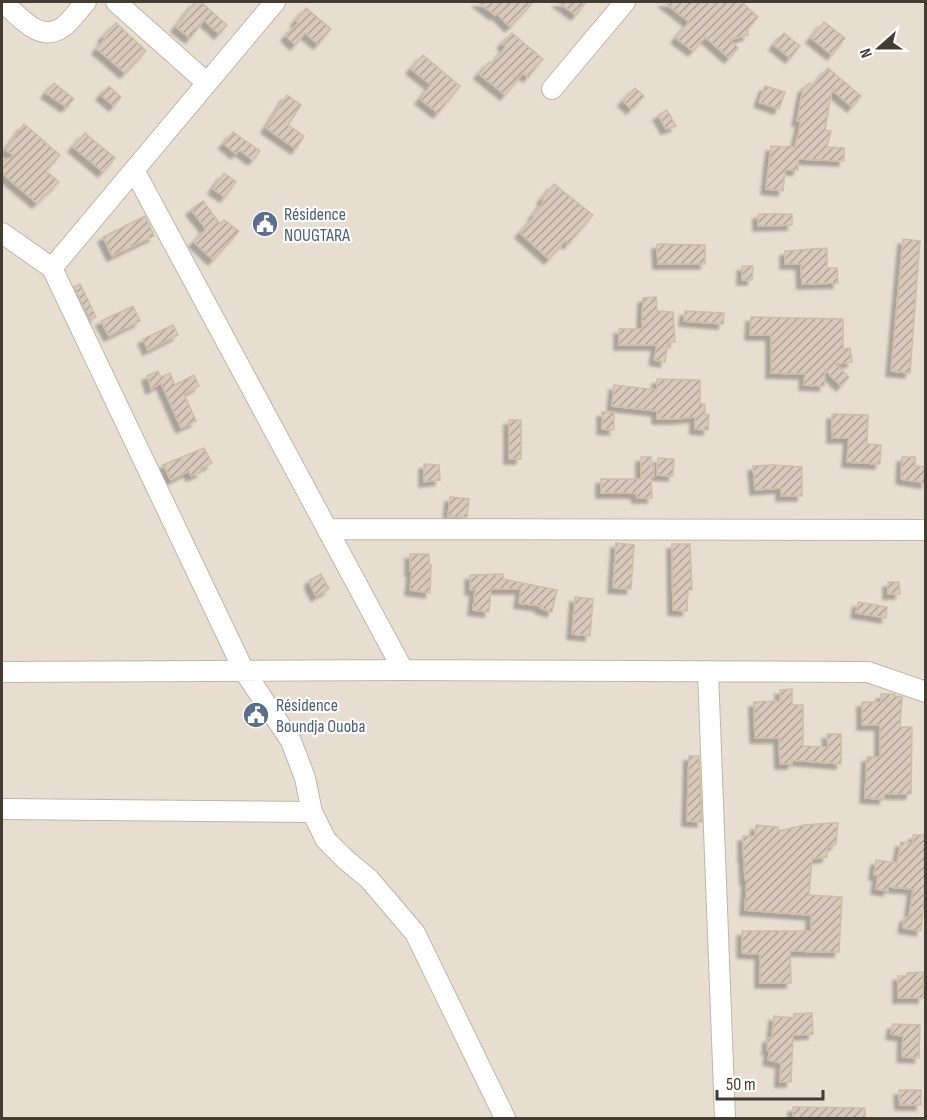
<svg xmlns="http://www.w3.org/2000/svg" width="927" height="1120" font-family="'Sofia Sans Condensed',sans-serif">
  <style>
    .residential { fill: #e7ddd1 }
    .building { fill: url(#building-hatch); stroke: #cfbdab; stroke-width: 1.5; filter: url(#shadow) }
    .lines { fill: none; stroke-linecap: round; stroke-linejoin: round }
    .minor-casing { stroke: #c1b5a8; stroke-width: 22 }
    .minor { stroke: #fff; stroke-width: 20 }
    .labels { text-anchor: middle; dominant-baseline: central; stroke-width: 4.5; stroke-linejoin: round; paint-order: stroke }
    .service-label { font-size: 18px; fill: #4e5e75; stroke: #fff; text-anchor: start }
  </style>
  <defs>
    <pattern id="building-hatch" width="6" height="6" patternUnits="userSpaceOnUse" patternTransform="scale(1.5)"><rect width="6" height="6" fill="#d7c9bb"/><path d="M-1 1l2-2M0 6l6-6M5 7l2-2" fill="none" stroke="#b0a499"/></pattern>
    <filter id="shadow"><feDropShadow dx="-5" dy="5" stdDeviation="1.5" flood-color="#0004"/></filter>
  </defs>
  <rect width="100%" height="100%" fill="#f2ece3"/>
  <path class="residential" d="M2 2H925V1118H2Z"/>
  <path class="building" d="M195 2H201L227 25 219 34 204 20 190 38 176 27Z
    M478 2H533L510 27 496 13 495 15Z
    M558 2H586L576 15Z
    M664 2H742L758 17 747 29 748 35 730 40 738 48 729 58 705 37 693 51 676 38 689 22Z
    M306 8 331 29 318 44 305 33 295 45 286 36 298 23 296 21Z
    M824 22 845 38 832 55 811 38Z
    M116 23 146 51 125 73 97 49 105 39 103 37Z
    M512 33 543 59 528 77 523 73 505 95 479 74 489 62 492 64 506 47 502 44Z
    M784 33 800 46 790 58 774 45Z
    M423 55 460 86 438 113 420 99 431 85 411 69Z
    M828 68 861 96 852 107 832 90 825 130 831 131 827 147 844 148V161L798 159V170H785L783 191 766 189 771 146 795 147 801 121H797L803 89 809 83 813 86Z
    M54 83 74 99 66 107 46 93Z
    M109 86 121 97 114 106 101 95Z
    M765 86 785 92 779 109 759 102Z
    M635 88 644 96 631 109 623 101Z
    M287 95 301 105 288 125 304 136 296 149 266 128Z
    M667 110 676 126 666 129 658 115Z
    M24 124 60 155 46 171 59 182 37 203 4 175 2 169V161L14 156 6 150Z
    M233 132 260 151 253 160 239 150 236 154 224 144Z
    M85 133 115 158 103 172 73 147Z
    M224 173 236 182 225 197 213 189Z
    M554 184 593 215 568 244 565 241 549 259 520 233 534 217 533 216 544 201 542 199Z
    M203 201 220 224 224 220 239 231 213 260 194 242 206 229 191 210Z
    M758 214H792V225L758 226Z
    M145 216 154 236 112 256 103 237Z
    M903 239 920 241 910 373 891 371Z
    M657 244 705 245V264H658Z
    M827 248V268H837L838 283 802 284 801 264H785V251Z
    M742 266H753L752 280H742Z
    M80 284 96 317 90 320 74 287Z
    M656 297 657 311 673 312 675 342H668L665 362 654 360 657 345H619V329H642L643 298Z
    M133 306 140 321 109 336 101 321Z
    M685 311 724 313 723 324 684 321Z
    M751 317 843 319V349L850 348 852 362 836 364 849 377 841 386 825 370 824 386 804 385 805 374 771 373V335H750Z
    M173 325 178 335 148 350 143 339Z
    M158 371 161 377 170 373 175 385 194 375 199 386 184 394 196 421 181 428 161 383 151 389 147 376Z
    M657 379 700 380V404H705V415H709L708 430 695 429V417L676 419H657V411L612 406 614 385 657 390Z
    M602 412H614V430L602 429Z
    M832 414 868 415 867 444 881 445 880 464 847 462 849 438H832Z
    M509 420H521V459H509Z
    M204 448 212 463 200 469 201 472 191 476 189 471 171 480 163 465Z
    M641 457H651V466H654V477H651L652 498H637L636 493H601V479H641Z
    M902 457H915V466L926 467V483L901 479Z
    M658 458 674 459 673 476 657 475Z
    M424 464 439 465 440 480 424 482Z
    M774 465 802 467V496H781V488L755 490 753 466Z
    M450 497 469 499 467 517H448Z
    M616 543 634 545 631 589 613 588Z
    M672 544H690L692 590H688L687 611 673 610Z
    M410 554H429V565H431L430 593 410 590 412 571H410Z
    M321 574 329 589 316 596 310 584V580Z
    M503 574V579L557 590 552 612 540 608 541 606 519 603 521 589H491L489 612 473 610 475 590H470V575Z
    M888 582H899L900 594H888Z
    M575 597 593 599 590 636 572 634Z
    M858 602 887 607 886 618 856 613Z
    M792 689V705H803V746L828 747 827 734H841V764L792 760V764H780L779 738H755L754 702 780 701V690Z
    M881 694H895V696L902 697 900 727H912L911 794H884V799L865 798 867 757H880V725H862V702H881Z
    M689 756H699L702 822 687 821Z
    M830 823H838L836 844 827 848V857L812 859 809 895 842 897 839 952 790 951 791 983H760V954L742 953V931H811V915L745 910 747 880H745L744 857H743V836H755L756 825 778 827V831L805 825Z
    M913 835H926V875L921 931 903 928 905 917H909L913 889 888 887V891L876 889 878 875H874L876 860 897 863 901 842 913 843Z
    M923 972V998H898V976H907V973Z
    M812 1013 813 1034 793 1035 791 1082H780L781 1063 768 1060 770 1050H767L768 1038H772L774 1016 794 1018V1014Z
    M893 1024 920 1025 919 1058 902 1057 903 1036 891 1034Z
    M899 1090H921V1105H900Z
    M793 1107 865 1108V1119H793Z"/>
  <g class="lines">
    <g class="minor-casing">
      <path id="minor" d="M3 2C19 16 40 44 63 27 72 20 79 9 86 2
        M116 2 207 83
        M552 89 625 2
        M134 170 403 670
        M2 233 52 268 244 671 291 741 305 778 312 812 326 840 345 859 369 879 415 933 505 1118
        M52 268 275 2
        M329 529 926 530
        M2 672 403 670 868 672 926 692
        M708 672 725 1118
        M2 809 312 812"/>
    </g>
    <use href="#minor" class="minor"/>
  </g>
  <defs>
    <g id="civic-disc" transform="scale(1.35)"><circle r="9.5" fill="#5c6f8a" stroke="#fff"/><path d="M-.6-6.5H3V-4.5H.6V-3L4-1V1h2V6H-6V1h2V-1L-.6-3ZM-1.2 2.5V6h2.4V2.5Z" fill="#fff"/></g>
  </defs>
  <g fill-rule="evenodd">
    <use href="#civic-disc" x="265" y="224"/>
    <use href="#civic-disc" x="256" y="715"/>
  </g>
  <g class="labels">
    <g class="service-label">
      <text x="284" y="214">Résidence<tspan x="284" dy="21">NOUGTARA</tspan></text>
      <text x="276" y="705">Résidence<tspan x="276" dy="21">Boundja Ouoba</tspan></text>
    </g>
  </g>
  <rect width="927" height="1120" fill="none" stroke="#443c33" stroke-width="6"/>
  <g transform="translate(879 48) rotate(249)" stroke="#ffffff" stroke-width="4.5" paint-order="stroke">
  <path d="M0-4.5L10 22L0 15L-10 22Z" fill="#443c33"/>
  <text y="-9" font-size="16" font-weight="bold" text-anchor="middle" fill="#443c33">N</text>
  </g>
  <path d="M717 1090v9h106v-9" fill="none" stroke="#443c33" stroke-width="3"/>
  <text x="726" y="1090" font-size="18" fill="#443c33" stroke="#ffffff" stroke-width="4.5" paint-order="stroke">50 m</text>
</svg>
